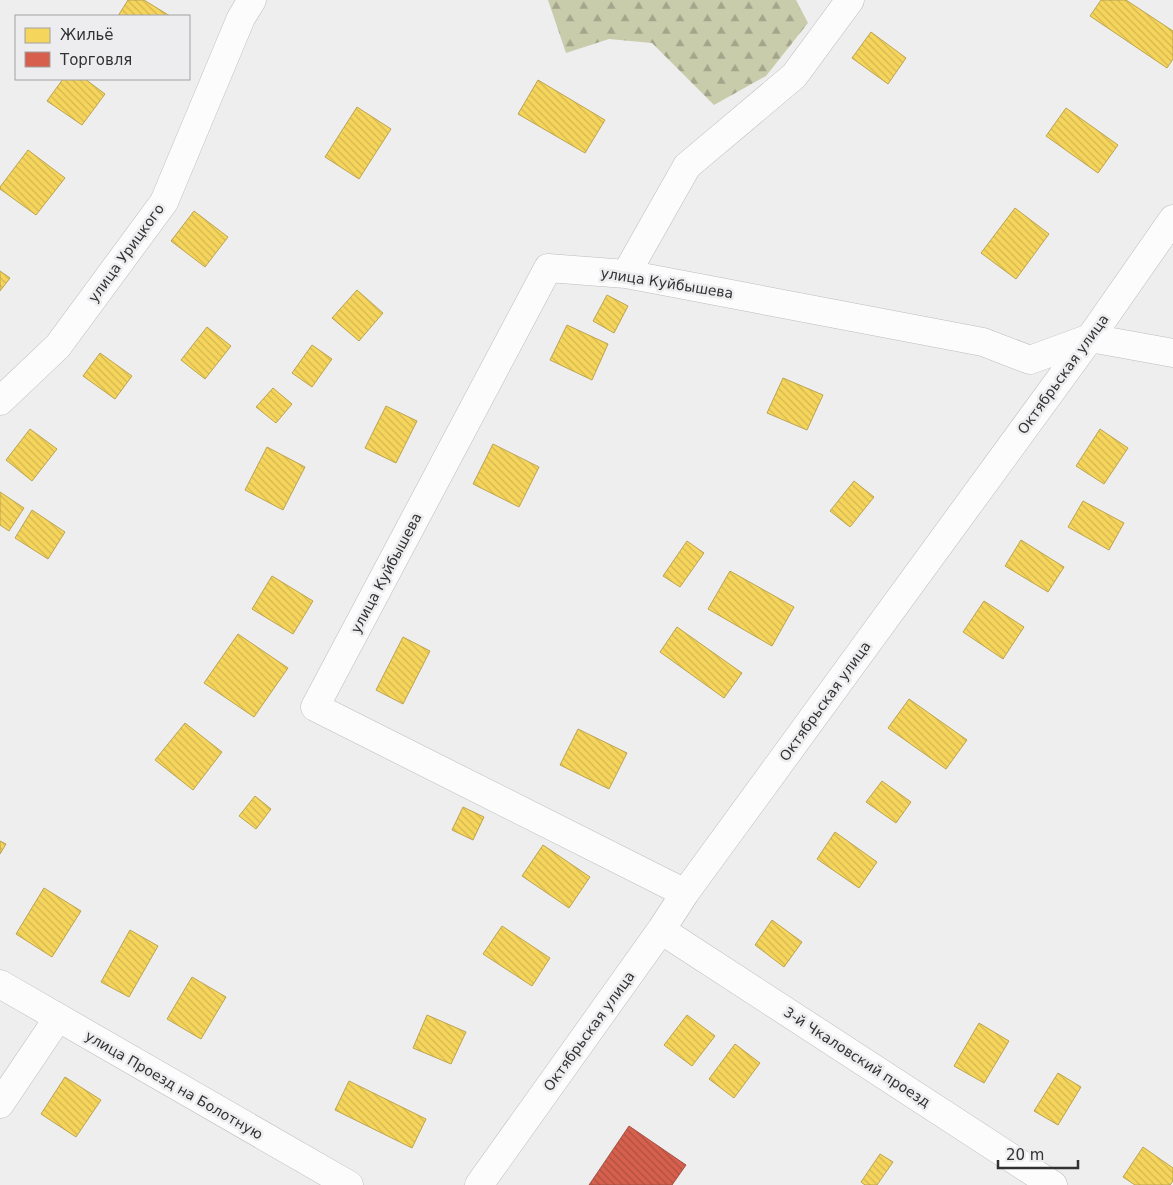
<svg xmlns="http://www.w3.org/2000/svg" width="1173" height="1185" font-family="'DejaVu Sans',sans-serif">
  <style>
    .forest { fill: url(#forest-firs) }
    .homes { fill: url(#homes-back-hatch); stroke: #bba450 }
    .shops { fill: url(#shops-back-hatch); stroke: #a55245 }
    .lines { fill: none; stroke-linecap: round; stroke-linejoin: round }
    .minor-casing { stroke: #bcbcbc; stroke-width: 29 }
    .minor { stroke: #fcfcfc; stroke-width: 28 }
    .labels { text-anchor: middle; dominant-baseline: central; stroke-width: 5; stroke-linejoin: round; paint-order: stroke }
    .street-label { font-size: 14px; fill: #323233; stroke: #ededef }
  </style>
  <defs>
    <pattern id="forest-firs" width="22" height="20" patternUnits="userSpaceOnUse" patternTransform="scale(1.25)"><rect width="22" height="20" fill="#c9ccab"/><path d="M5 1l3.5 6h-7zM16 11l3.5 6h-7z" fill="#a4a68c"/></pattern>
    <pattern id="homes-back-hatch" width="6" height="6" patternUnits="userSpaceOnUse" patternTransform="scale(1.25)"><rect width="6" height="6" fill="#f6d55c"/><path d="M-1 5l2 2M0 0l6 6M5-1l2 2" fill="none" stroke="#d3b750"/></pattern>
    <pattern id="shops-back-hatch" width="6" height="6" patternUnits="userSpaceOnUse" patternTransform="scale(1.25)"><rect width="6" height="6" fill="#d6604d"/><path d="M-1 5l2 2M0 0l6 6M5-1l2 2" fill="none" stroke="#ae5041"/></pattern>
  </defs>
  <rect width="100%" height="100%" fill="#eee"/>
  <path class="forest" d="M548 0H796L808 23 766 76 714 105 652 43 609 39 566 53Z"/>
  <path class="homes" d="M128 0H144L170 16H118Z
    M1101 0H1126L1173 31V59L1167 68 1090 16Z
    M871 32 906 58 888 84 852 58Z
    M63 79H85L105 94 82 125 47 101Z
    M538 80 605 120 585 153 518 114Z
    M357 107 391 129 359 179 325 157Z
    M1066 108 1118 145 1098 173 1046 136Z
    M28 150 65 178 36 215 0 189V187Z
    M1015 208 1049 234 1016 279 981 253Z
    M194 211 228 237 205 267 171 241Z
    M0 271 10 278 0 291Z
    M357 290 383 313 359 341 332 318Z
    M607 295 628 306 614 333 593 321Z
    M567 325 608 344 592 380 550 360Z
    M207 327 231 346 205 379 181 360Z
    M312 345 332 359 312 387 292 373Z
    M100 353 132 376 115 399 83 376Z
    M783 378 823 395 807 430 767 413Z
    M273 388 292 404 276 423 256 407Z
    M386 406 417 421 396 463 365 448Z
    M30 429 57 449 32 481 6 460Z
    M1100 429 1128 448 1104 484 1076 466Z
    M493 444 539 467 519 507 473 484Z
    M267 447 305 467 283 510 245 490Z
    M854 481 874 497 850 527 830 511Z
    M0 492 24 508 9 531 0 525Z
    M1083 501 1124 523 1109 550 1068 527Z
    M32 510 65 532 48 559 15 538Z
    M1021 540 1064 567 1048 592 1005 566Z
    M687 541 704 553 680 587 663 576Z
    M730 571 794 607 772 646 708 609Z
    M272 576 313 601 293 634 252 609Z
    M984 601 1024 627 1003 659 963 632Z
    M677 627 742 673 724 698 660 652Z
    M238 634 288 668 254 717 204 683Z
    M403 637 430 651 403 704 376 690Z
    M909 699 967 740 946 769 888 728Z
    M185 723 222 752 193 790 155 760Z
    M578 729 627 753 609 789 560 765Z
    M882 781 911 802 896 823 866 802Z
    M255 796 271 809 256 829 239 816Z
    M463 807 484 817 473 840 452 830Z
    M835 832 877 862 859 888 817 859Z
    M0 841 6 844 0 854Z
    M543 845 590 877 569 908 522 876Z
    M44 888 81 911 52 957 16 934Z
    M772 920 802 942 784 967 755 945Z
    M502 926 550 958 532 986 483 954Z
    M130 930 158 946 129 997 101 982Z
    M192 977 226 997 201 1039 167 1019Z
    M427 1015 466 1032 451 1064 413 1048Z
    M687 1015 715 1036 692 1066 664 1045Z
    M979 1023 1009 1041 984 1083 954 1066Z
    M735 1044 760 1063 734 1098 709 1079Z
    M1058 1073 1081 1087 1058 1125 1034 1111Z
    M65 1077 101 1100 76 1137 41 1114Z
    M349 1081 426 1119 412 1148 335 1110Z
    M1143 1147 1173 1168V1181L1170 1185H1135L1123 1177Z
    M880 1154 893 1162 877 1185H865L861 1182Z"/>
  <path class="shops" d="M629 1126 686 1165 672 1185H589Z"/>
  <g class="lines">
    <g class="minor-casing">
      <path id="minor" d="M626 274 687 166 794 76 850 0
        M0 401 58 346 164 202 241 18 252 0
        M685 893 315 707 548 268 626 274 983 342 1030 360 1090 338 1173 353
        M661 930 1053 1185
        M0 984 349 1185
        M0 1104 58 1018
        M479 1185 661 930 685 893 1090 338 1173 219"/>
    </g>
    <use href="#minor" class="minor"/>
  </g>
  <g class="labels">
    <g class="street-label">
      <text transform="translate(126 253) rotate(-54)">улица Урицкого</text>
      <text transform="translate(667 283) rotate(9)">улица Куйбышева</text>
      <text transform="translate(1063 374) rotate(-54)">Октябрьская улица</text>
      <text transform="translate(386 573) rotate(-62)">улица Куйбышева</text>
      <text transform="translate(825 701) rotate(-54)">Октябрьская улица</text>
      <text transform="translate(589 1031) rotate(-54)">Октябрьская улица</text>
      <text transform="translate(857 1057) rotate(33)">3-й Чкаловский проезд</text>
      <text transform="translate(174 1085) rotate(30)">улица Проезд на Болотную</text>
    </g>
  </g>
  <rect x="15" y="15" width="175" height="65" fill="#ededef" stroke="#a2a2a4"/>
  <rect x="25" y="28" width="25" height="15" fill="#f6d55c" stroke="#a2a2a4"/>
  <text x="60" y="40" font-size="15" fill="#323233">Жильё</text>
  <rect x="25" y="52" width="25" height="15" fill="#d6604d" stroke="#a2a2a4"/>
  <text x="60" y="65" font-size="15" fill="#323233">Торговля</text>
  <path d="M998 1160v8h80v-8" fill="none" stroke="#323233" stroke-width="2.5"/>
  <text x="1006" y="1160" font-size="15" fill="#323233" stroke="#ededef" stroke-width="4" paint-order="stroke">20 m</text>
</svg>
